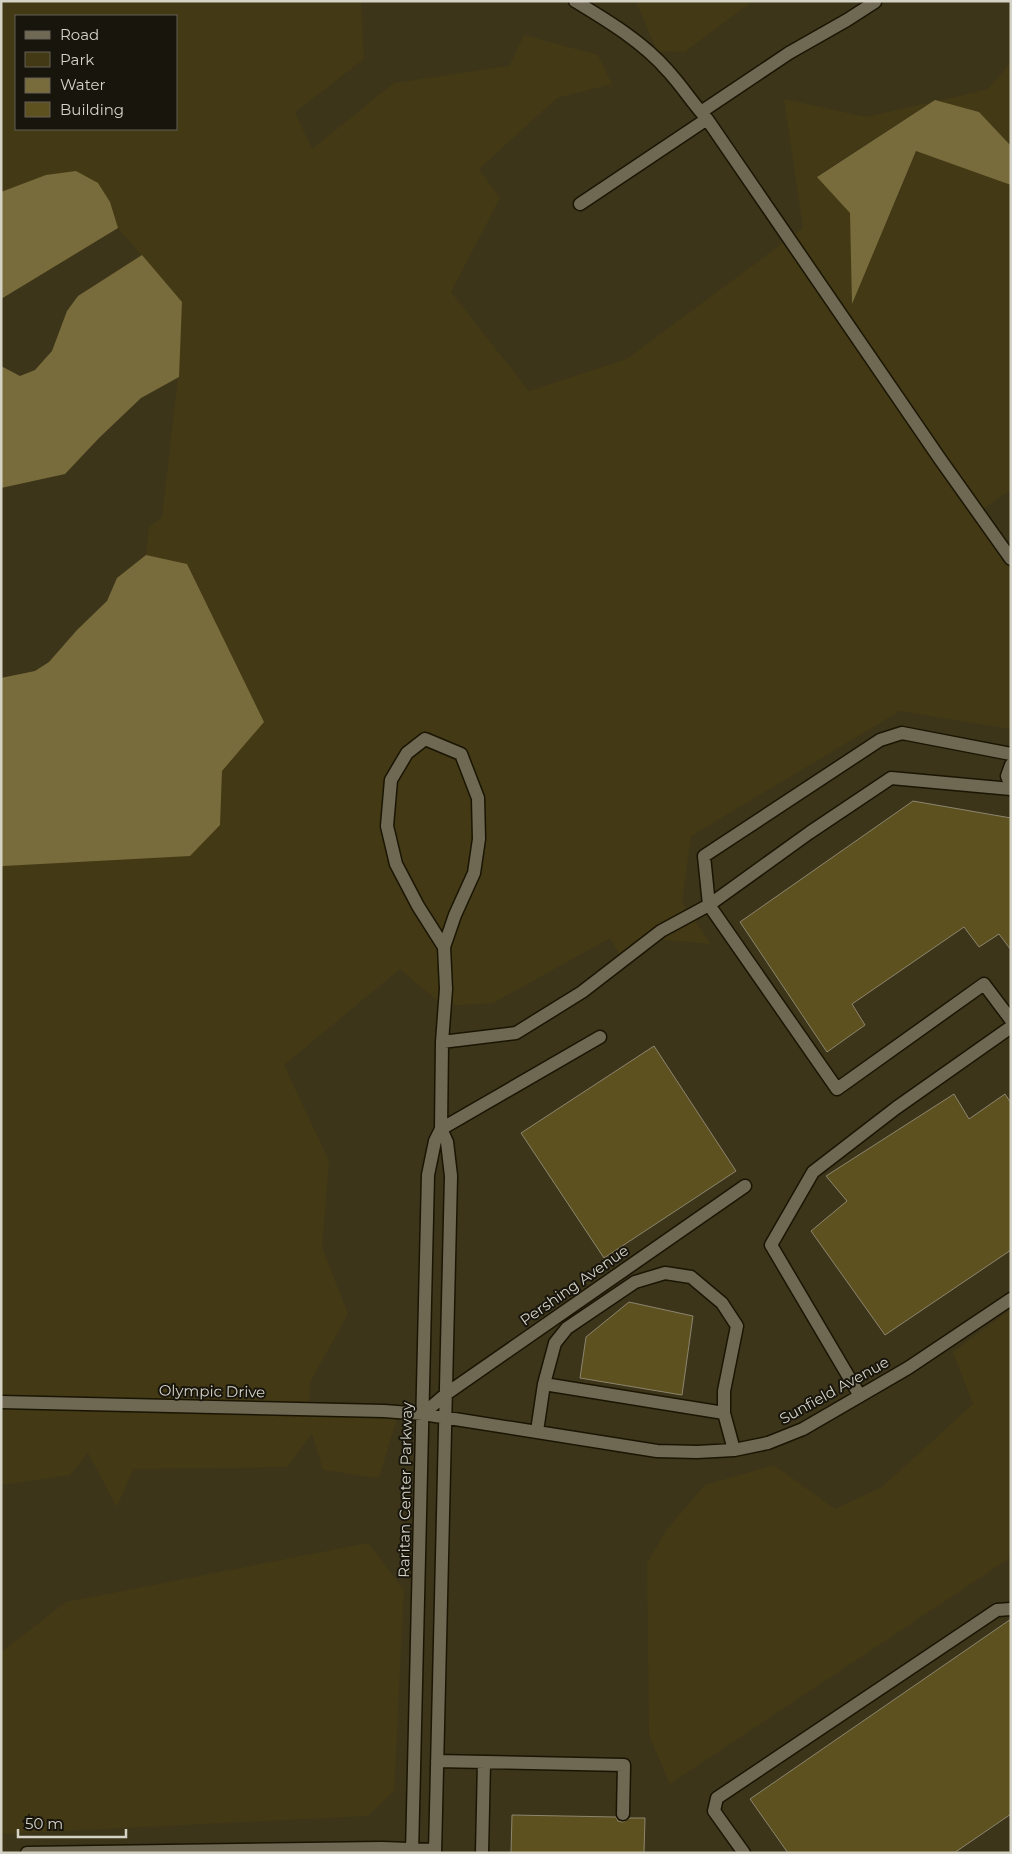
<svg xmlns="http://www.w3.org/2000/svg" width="1012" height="1854" font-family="Montserrat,sans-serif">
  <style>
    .built { fill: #3d351a; fill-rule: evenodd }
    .green { fill: #433915; fill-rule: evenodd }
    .water { fill: #796c3c }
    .building { fill: #5e5120; stroke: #8c856f }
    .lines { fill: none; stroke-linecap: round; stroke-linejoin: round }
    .minor-casing { stroke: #1a1503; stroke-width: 15 }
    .minor { stroke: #6f6853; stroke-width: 12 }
    .labels { text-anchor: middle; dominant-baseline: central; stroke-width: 4; stroke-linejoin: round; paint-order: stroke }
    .street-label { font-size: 15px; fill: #d5d2c6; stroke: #18150d }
  </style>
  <rect width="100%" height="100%" fill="#332d19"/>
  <path class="built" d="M1 1H1011V1853H1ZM16 16H176V129H16Z"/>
  <path class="green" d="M1 1H363L361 4 364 59 295 112 312 149 394 83 509 66 524 35 598 55 612 84 557 98 479 169 500 198 451 292 529 391 627 359 803 228 784 99 866 117 931 102 817 176 851 213 852 303 917 151 1011 185V490L978 512 1011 551V729L900 711 691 836 682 902 711 944 647 938 625 963 610 938 493 1003 443 1006 400 969 284 1065 329 1161 322 1247 348 1314 310 1382 309 1403 400 1408 379 1478 323 1470 312 1434 287 1467 133 1469 117 1507 88 1453 70 1475 1 1485V867L3 866 220 825 222 771 264 722 187 564 146 555 149 527 162 517 178 377 182 302 118 228 1 299ZM16 16H176V129H16Z
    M636 1H753L685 52 657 51Z
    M1011 62V146L979 112 938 101 988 89Z
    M1011 1309V1557L670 1784 649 1735 647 1563 667 1529 705 1485 774 1465 835 1509 882 1487 973 1404 953 1352Z
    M368 1543 404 1590 394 1791 368 1816 1 1834V1652L66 1602Z"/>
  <path class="water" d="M935 100 979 112 1011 146V185L916 151 852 304 850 213 817 177Z
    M76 171 98 183 110 202 118 228 1 299V192L46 175Z
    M142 255 182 302 179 377 141 398 99 438 65 474 1 488V366L20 376 35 370 52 351 67 311 78 296Z
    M146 555 187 564 264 722 222 771 220 825 190 856 3 866 1 867V678L35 671 49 662 77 630 107 601 117 578Z"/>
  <path class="building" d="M913 801 1011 818V950L999 934 979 947 964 927 852 1004 865 1025 827 1052 740 922Z
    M654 1046 736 1171 604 1258 521 1133Z
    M954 1094 969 1119 1005 1094 1011 1103V1250L885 1335 811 1231 847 1201 826 1176Z
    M629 1302 693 1316 682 1395 580 1378 586 1337Z
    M1011 1619V1814L954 1853H788L750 1799Z
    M512 1815 616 1817 618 1821 623 1822 630 1818H645L644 1853H511Z"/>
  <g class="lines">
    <g class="minor-casing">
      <path id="minor" d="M575 1C608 21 643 42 668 71 682 86 693 104 707 119L940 459 1011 559
        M701 112 789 53 847 20 875 2
        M580 204 707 119
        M1011 765 1007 776 1011 787
        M1011 789 891 778 809 833 709 905 837 1089 984 984 1011 1020
        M442 1042 516 1033 582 992 661 931 709 905 704 856 880 740 902 733 1011 754
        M441 1129 600 1037
        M544 1384 724 1413
        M860 1396 771 1245 813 1172 896 1108 1011 1027
        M1 1402 384 1411 423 1414 657 1451 697 1452 734 1450 768 1443 803 1429 908 1368 1011 1299
        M423 1414 446 1394 745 1186
        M537 1431 544 1384 555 1343 567 1328 635 1282 665 1273 691 1277 722 1303 737 1326 724 1391V1413L734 1450
        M437 1761 624 1765 623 1814
        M27 1853 382 1848 435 1850
        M412 1853 428 1175 435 1141 441 1129
        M435 1853 451 1176 447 1142 441 1129 442 1042 446 989 444 947 455 915 474 873 479 839 478 798 461 754 425 739 407 753 391 780 387 826 396 864 418 906 444 947
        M482 1853 484 1762
        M744 1853 714 1811 717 1798 997 1610 1011 1609"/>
    </g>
    <use href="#minor" class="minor"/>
  </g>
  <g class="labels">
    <g class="street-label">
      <text transform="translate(574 1285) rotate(-35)">Pershing Avenue</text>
      <text transform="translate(834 1390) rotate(-29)">Sunfield Avenue</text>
      <text transform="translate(212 1391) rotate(1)">Olympic Drive</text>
      <text transform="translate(405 1490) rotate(-89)">Raritan Center Parkway</text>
    </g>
  </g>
  <rect width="1012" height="1854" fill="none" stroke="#d5d2c6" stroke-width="5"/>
  <rect x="15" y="15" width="162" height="115" fill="#18150d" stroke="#646157"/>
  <rect x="25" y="31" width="25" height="8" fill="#6f6853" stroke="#646157"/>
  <text x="60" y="40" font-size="15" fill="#d5d2c6">Road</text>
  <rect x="25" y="52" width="25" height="15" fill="#433915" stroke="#646157"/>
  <text x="60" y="65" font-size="15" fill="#d5d2c6">Park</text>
  <rect x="25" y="78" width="25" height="15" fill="#796c3c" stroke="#646157"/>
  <text x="60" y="90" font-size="15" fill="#d5d2c6">Water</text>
  <rect x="25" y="102" width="25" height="15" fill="#5e5120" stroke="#646157"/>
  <text x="60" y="115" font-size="15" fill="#d5d2c6">Building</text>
  <path d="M18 1829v8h108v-8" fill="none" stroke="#d5d2c6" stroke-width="2.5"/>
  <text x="25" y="1829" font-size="15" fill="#d5d2c6" stroke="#18150d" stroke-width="4" paint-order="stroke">50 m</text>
</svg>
